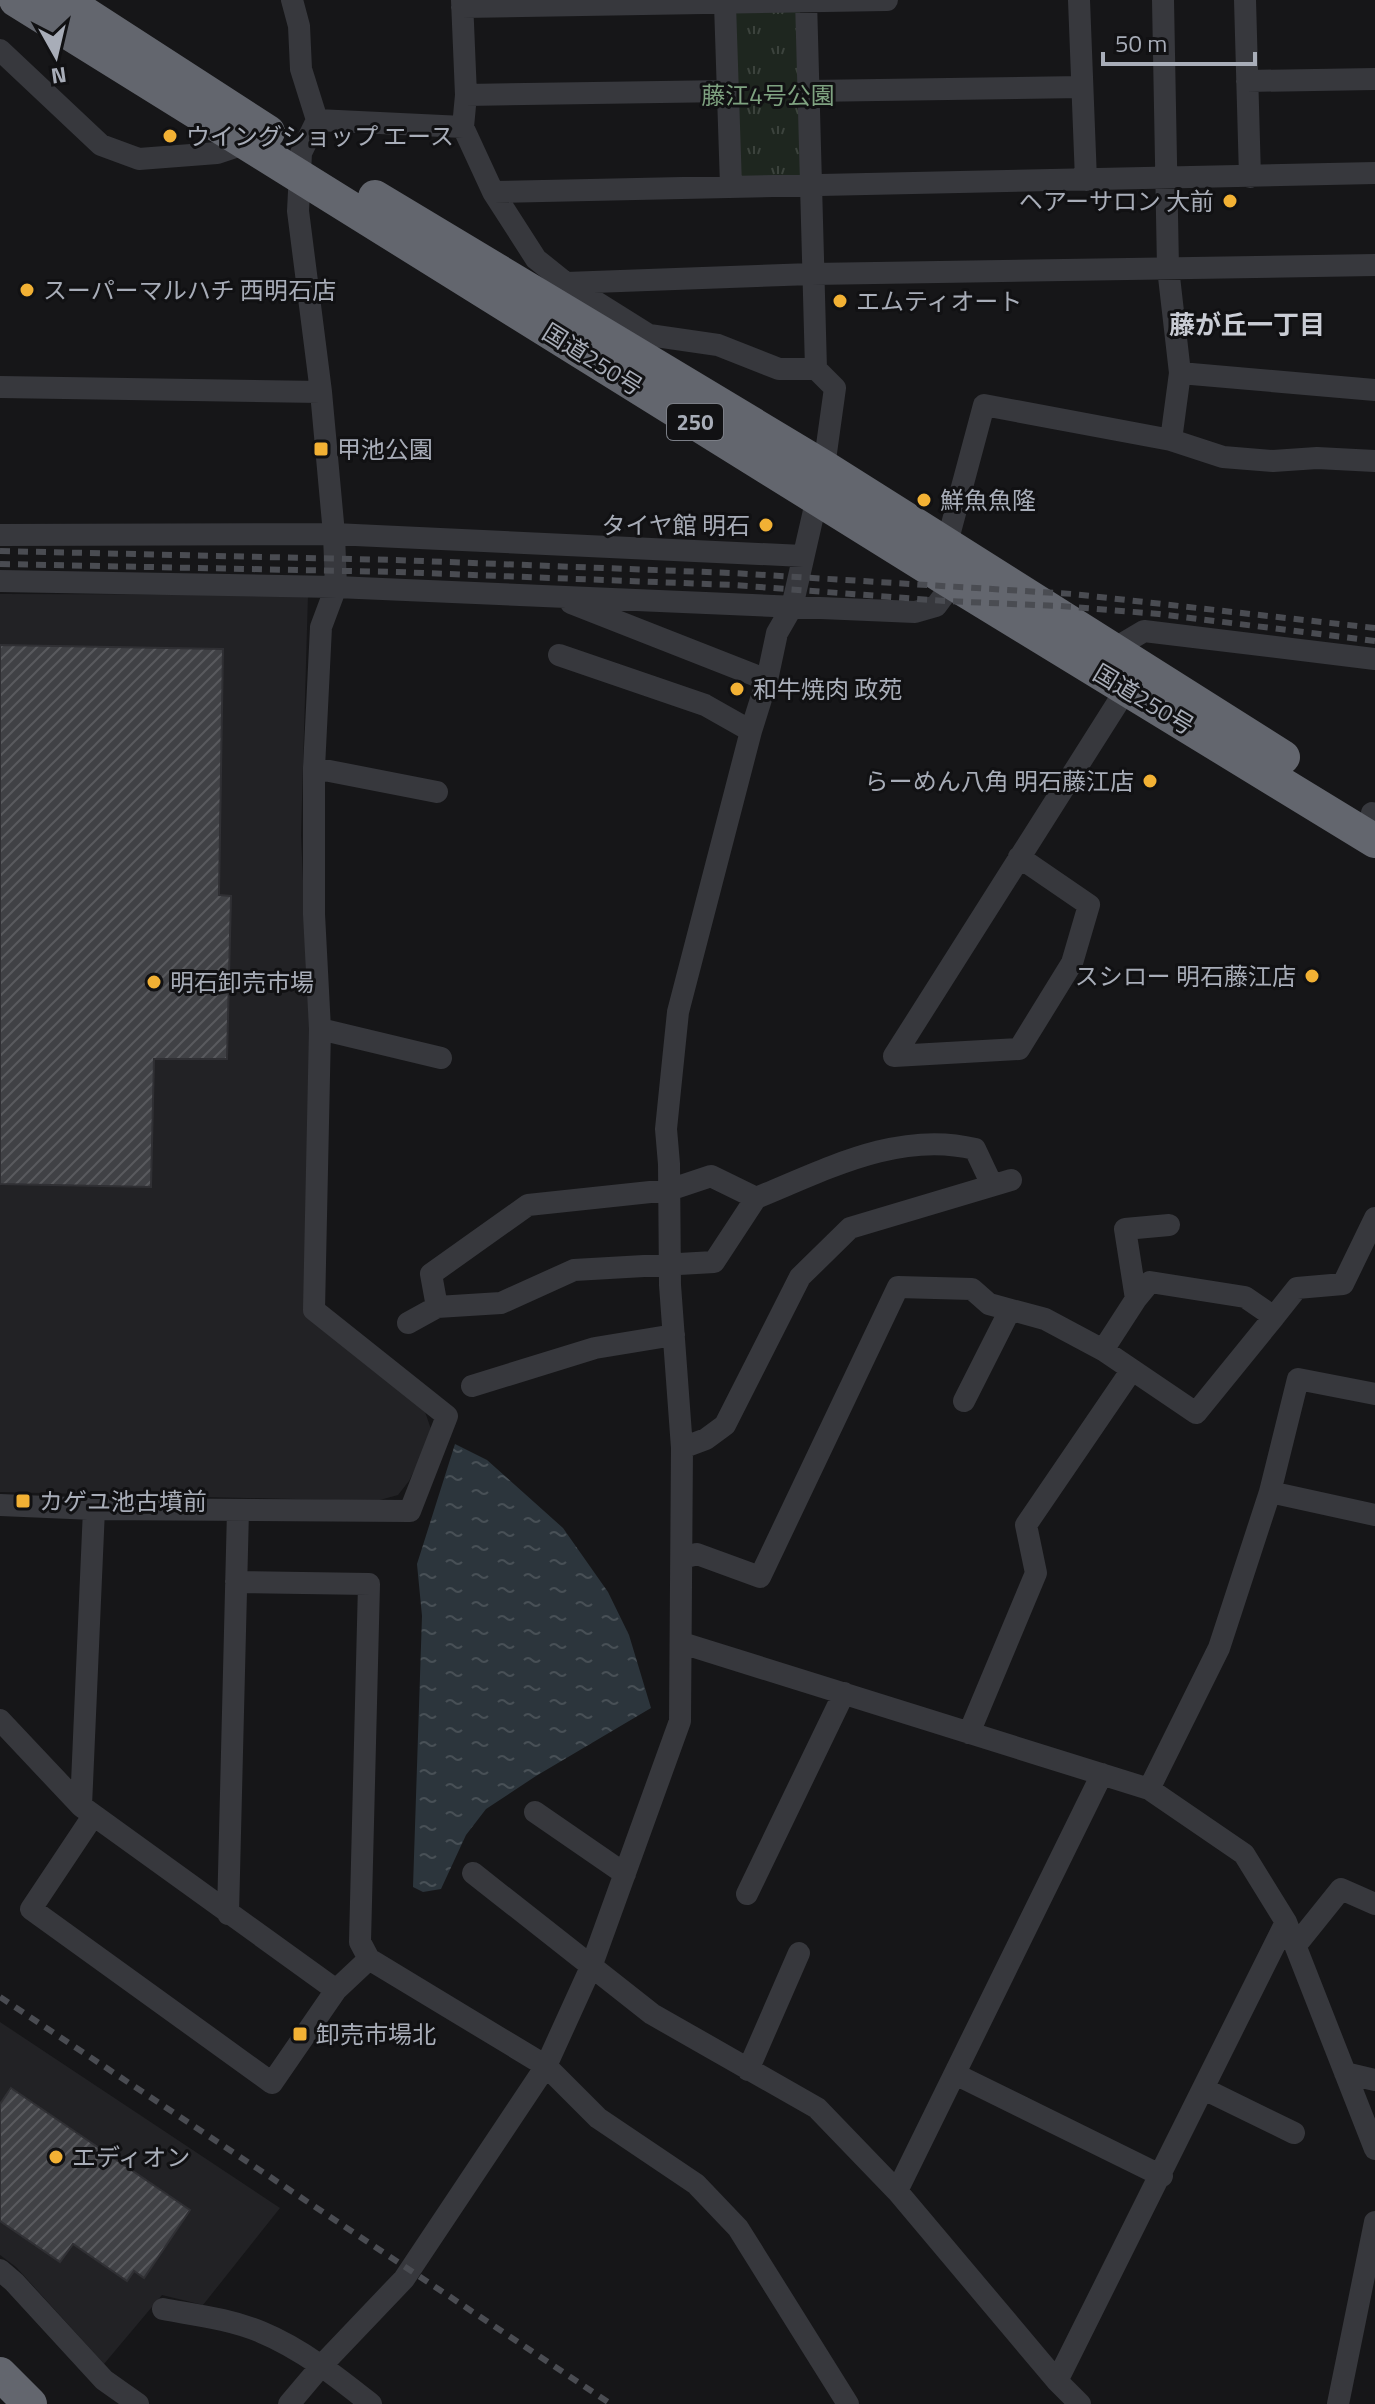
<svg xmlns="http://www.w3.org/2000/svg" width="1375" height="2404" font-family="'Titillium Web','Noto Sans JP',sans-serif">
  <style>
    .built { fill: #222225 }
    .park { fill: url(#park-tufts) }
    .water { fill: url(#water-ripples) }
    .building { fill: url(#building-hatch); stroke: #303034; stroke-width: 2 }
    .lines { fill: none; stroke-linecap: round; stroke-linejoin: round }
    .minor { stroke: #37383d; stroke-width: 22 }
    .highway { stroke: #63666e; stroke-width: 34 }
    .rail { stroke: #4a4c52; stroke-width: 6; stroke-dasharray: 10 8; stroke-linecap: butt }
    .poi-dot { fill: #f2b134; stroke: #111113; stroke-width: 3 }
    .labels { text-anchor: middle; dominant-baseline: central; stroke-width: 6; stroke-linejoin: round; paint-order: stroke }
    .shield { fill: #111113; stroke: #7b7e86; stroke-width: 2 }
    .shield-label { font-size: 22px; font-weight: bold; fill: #a8adb8 }
    .park-label { font-size: 24px; fill: #7fa381; stroke: #111113 }
    .poi-label { font-size: 24px; fill: #a8adb8; stroke: #111113; text-anchor: start }
    .street-label { font-size: 24px; fill: #a8adb8; stroke: #111113 }
    .neighbourhood-label { font-size: 26px; font-weight: bold; fill: #c9ccd4; stroke: #111113 }
  </style>
  <defs>
    <pattern id="park-tufts" width="24" height="20" patternUnits="userSpaceOnUse" patternTransform="scale(2)"><rect width="24" height="20" fill="#1e261f"/><path d="M3 7l-1-3M5 7V3M7 7l1-3M15 17l-1-3M17 17v-4M19 17l1-3" fill="none" stroke="#3c433d"/></pattern>
    <pattern id="water-ripples" width="26" height="14" patternUnits="userSpaceOnUse" patternTransform="scale(2)"><rect width="26" height="14" fill="#2c353c"/><path d="M2 4q2-2 4 0t4 0M15 11q2-2 4 0t4 0" fill="none" stroke="#485056"/></pattern>
    <pattern id="building-hatch" width="6" height="6" patternUnits="userSpaceOnUse" patternTransform="scale(2)"><rect width="6" height="6" fill="#404145"/><path d="M-1 1l2-2M0 6l6-6M5 7l2-2" fill="none" stroke="#595a5e"/></pattern>
  </defs>
  <rect width="100%" height="100%" fill="#161618"/>
  <path class="built" d="M0 594 308 595 301 835 314 1130 307 1315 424 1409 431 1429 421 1457 409 1481 398 1495 376 1501 0 1492Z
    M0 2022 280 2208 203 2305 162 2295 104 2364 16 2267 0 2255Z"/>
  <path class="park" d="M800 10 802 177 738 179 731 13Z"/>
  <path class="water" d="M455 1444 487 1460 563 1528 608 1592 629 1635 651 1708 536 1776 486 1809 466 1835 441 1889 423 1892 413 1887 422 1616 417 1564Z"/>
  <path class="building" d="M0 645 223 649 219 895 231 896 227 1059H154L151 1187 0 1184Z
    M11 2088 190 2210 144 2278 134 2271 127 2281 73 2244 60 2262 0 2221V2104Z"/>
  <g class="lines">
    <path class="minor" d="M292 0 299 26 301 69 317 120
      M462 0 466 95 463 127 493 192 1375 173
      M1079 0 1086 180
      M1163 0 1168 268 1180 373 1375 390
      M1245 0 1250 177
      M725 4 731 186
      M462 7 887 0
      M0 50 101 145 139 159 217 153 244 144
      M1247 81 1375 79
      M809 91 1082 87
      M466 95 728 91
      M493 192 536 259 566 283 649 335 718 345 779 369H816
      M566 283 812 274 1375 265
      M1180 373 1171 440 1223 457 1273 461 1317 458 1375 461
      M0 387 321 392
      M0 535 334 534 803 556
      M947 543 984 405 1171 440
      M0 581 336 587 915 612 936 606 953 583
      M571 603 767 680
      M1112 650 1144 631 1375 659
      M559 655 705 705 751 731
      M314 768 437 792
      M1372 813 1375 814
      M1019 857 1089 905 1072 963 1019 1049 894 1056 1127 688
      M320 1029 441 1058
      M1136 1299 1125 1229 1169 1225
      M437 1307 431 1274 528 1205 669 1190 711 1176 756 1198C825 1170 899 1130 975 1149L992 1185
      M1274 1317 1297 1288 1343 1284 1375 1218
      M408 1323 437 1307 501 1303 574 1270 714 1262 756 1198
      M472 1386 595 1348 674 1335
      M964 1401 1010 1310
      M682 1448 706 1439 725 1425 800 1277 850 1228 1011 1180
      M1270 1492 1298 1379 1375 1394
      M0 1505 94 1509 81 1806 336 1990 272 2083 31 1909 93 1816
      M94 1509 410 1511 447 1416 314 1310 320 1029 314 914V768L321 627 336 587 334 534 321 392 298 211 301 153 317 120 463 127
      M682 1558 697 1554 760 1577 898 1287 972 1289 989 1304 1045 1319 1103 1350 1196 1413 1274 1317 1245 1297 1150 1282 1136 1299 1103 1350
      M236 1582 369 1584 360 1942 369 1959 546 2066 598 2118 696 2184 738 2228 848 2404
      M682 1643 1149 1789 1244 1854 1286 1922 1375 2149
      M0 1720 81 1806
      M969 1733 1036 1573 1026 1525 1131 1371
      M1149 1789 1219 1648 1270 1492 1375 1515
      M535 1812 625 1874
      M473 1873 652 2014 817 2108 897 2191 1057 2381 1080 2404
      M747 1894 844 1693
      M228 1914 238 1510
      M1296 1945 1341 1889 1375 1904
      M336 1990 369 1959
      M748 2070 799 1953
      M1345 2073 1375 2080
      M955 2074 1162 2176
      M1204 2089 1294 2133
      M897 2191 1102 1774
      M0 2270 14 2282 104 2380 138 2404
      M163 2309C195 2315 230 2319 261 2332 302 2349 337 2377 371 2404
      M1057 2381 1286 1922
      M289 2404 322 2365 404 2279 546 2066 591 1967 680 1721 682 1448 670 1285 669 1164 666 1129 678 1012 751 731 767 680 777 633 792 607 824 467 835 388 816 369 806 0
      M1338 2404 1375 2222"/>
    <path class="highway" d="M16 0 953 583 1375 841
      M64 0 268 132
      M375 197 824 467 1283 757
      M0 2374 30 2404"/>
    <path class="rail" d="M0 551 396 560 732 573 1073 594 1375 628
      M0 564 397 572 733 585 945 601 1060 606 1159 614 1375 641
      M0 1997 611 2404"/>
  </g>
  <g class="poi-dot">
    <circle cx="170" cy="136" r="8"/>
    <circle cx="1230" cy="201" r="8"/>
    <circle cx="27" cy="290" r="8"/>
    <circle cx="840" cy="301" r="8"/>
    <rect x="313" y="441" width="16" height="16" rx="4"/>
    <circle cx="924" cy="500" r="8"/>
    <circle cx="766" cy="525" r="8"/>
    <circle cx="737" cy="689" r="8"/>
    <circle cx="1150" cy="781" r="8"/>
    <circle cx="1312" cy="976" r="8"/>
    <circle cx="154" cy="982" r="8"/>
    <rect x="15" y="1493" width="16" height="16" rx="4"/>
    <rect x="292" y="2026" width="16" height="16" rx="4"/>
    <circle cx="56" cy="2157" r="8"/>
  </g>
  <g class="labels">
    <rect class="shield" x="667" y="404" width="56" height="36" rx="6"/>
    <g class="shield-label">
      <text x="695" y="422">250</text>
    </g>
    <g class="park-label">
      <text x="768" y="95">藤江4号公園</text>
    </g>
    <g class="poi-label">
      <text x="186" y="136">ウイングショップ エース</text>
      <text x="1214" y="201" text-anchor="end">ヘアーサロン 大前</text>
      <text x="43" y="290">スーパーマルハチ 西明石店</text>
      <text x="856" y="301">エムティオート</text>
      <text x="337" y="449">甲池公園</text>
      <text x="940" y="500">鮮魚魚隆</text>
      <text x="750" y="525" text-anchor="end">タイヤ館 明石</text>
      <text x="753" y="689">和牛焼肉 政苑</text>
      <text x="1134" y="781" text-anchor="end">らーめん八角 明石藤江店</text>
      <text x="1296" y="976" text-anchor="end">スシロー 明石藤江店</text>
      <text x="170" y="982">明石卸売市場</text>
      <text x="39" y="1501">カゲユ池古墳前</text>
      <text x="316" y="2034">卸売市場北</text>
      <text x="72" y="2157">エディオン</text>
    </g>
    <g class="street-label">
      <text transform="translate(593 359) rotate(32)">国道250号</text>
      <text transform="translate(1144 699) rotate(31)">国道250号</text>
    </g>
    <g class="neighbourhood-label">
      <text x="1247" y="324">藤が丘一丁目</text>
    </g>
  </g>
  <g transform="translate(56 56) rotate(172)" stroke="#111113" stroke-width="6" paint-order="stroke">
  <path d="M0-6L14 30L0 20L-14 30Z" fill="#a8adb8"/>
  <text y="-12" font-size="22" font-weight="bold" text-anchor="middle" fill="#a8adb8">N</text>
  </g>
  <path d="M1103 52v12h152v-12" fill="none" stroke="#a8adb8" stroke-width="4"/>
  <text x="1115" y="52" font-size="24" fill="#a8adb8" stroke="#111113" stroke-width="6" paint-order="stroke">50 m</text>
</svg>
